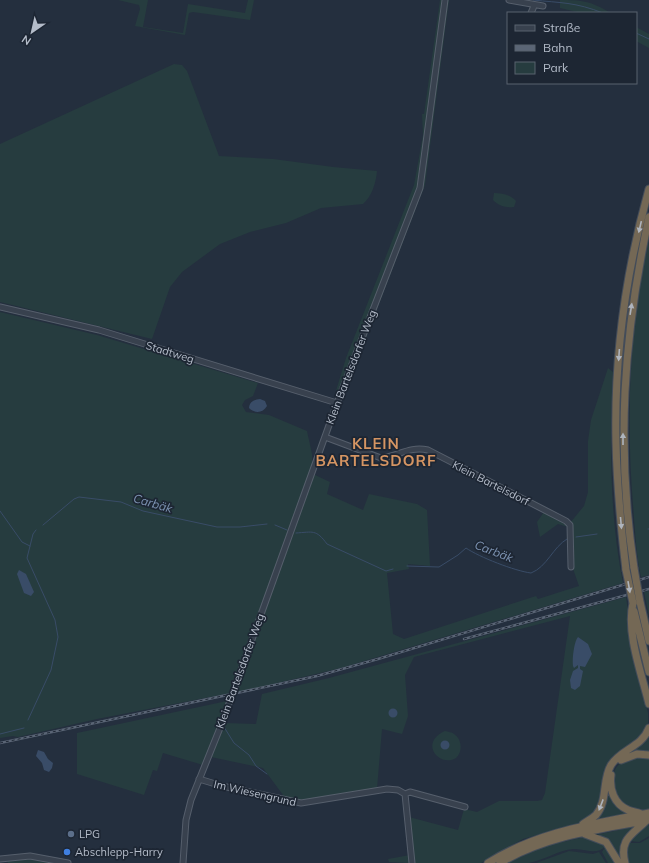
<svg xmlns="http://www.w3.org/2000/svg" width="649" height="863" font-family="Mulish,sans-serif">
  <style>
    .green { fill: #263c3f }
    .water { fill: #394c67 }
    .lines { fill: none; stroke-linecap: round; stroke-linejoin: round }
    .stream { stroke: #394c67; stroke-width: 1 }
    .minor-casing { stroke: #565f6c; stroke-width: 7 }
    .highway-casing { stroke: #434c59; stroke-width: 9 }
    .minor { stroke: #38414e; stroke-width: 5 }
    .highway { stroke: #746855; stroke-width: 7 }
    .rail-casing { stroke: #5a6575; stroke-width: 2.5 }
    .rail { stroke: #1d2633; stroke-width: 1; stroke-dasharray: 3; stroke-linecap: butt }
    .highway-bridge-casing { stroke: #434c59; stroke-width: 9; stroke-linecap: butt }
    .highway-bridge { stroke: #746855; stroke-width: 7 }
    .oneway { fill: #aeb4bd }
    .service-dot { fill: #5c6f8a; stroke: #1d2633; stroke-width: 1.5 }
    .shop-dot { fill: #3f7fe0; stroke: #1d2633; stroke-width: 1.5 }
    .labels { text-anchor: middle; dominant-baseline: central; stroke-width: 3.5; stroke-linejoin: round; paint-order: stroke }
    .street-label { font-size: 11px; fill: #b4bcc9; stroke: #1d2633 }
    .poi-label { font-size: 11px; fill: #b4bcc9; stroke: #1d2633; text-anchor: start }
    .water-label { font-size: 12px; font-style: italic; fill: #7c92b1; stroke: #1d2633 }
    .district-label { font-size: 15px; font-weight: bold; letter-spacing: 1px; fill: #d59563; stroke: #1d2633 }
  </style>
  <rect width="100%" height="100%" fill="#242f3e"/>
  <path class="green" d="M118 0H148L143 27 183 33 188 4 245 13 248 0H254L250 20 193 12 189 13 185 35 135 26 140 9 139 5Z
    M440 0H449L425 185 346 389 341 387 338 394H335L346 358 414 185 423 135 422 114H424Z
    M560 0C583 0 590 1 611 13H581L560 8Z
    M636 27 649 34V48L636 41Z
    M174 64 182 65 187 71 219 156 273 159 333 167 377 171C376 183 372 196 363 204L321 208 286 223 250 232 220 244 182 272 170 287 152 339 0 302V144Z
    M494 193C502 193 511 195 516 201L514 207C506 208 499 206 493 200Z
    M649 240V575L641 577C636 554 635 529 633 505 626 416 629 327 649 240Z
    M0 312 97 335 258 383 253 396 245 400 242 405 246 412 269 415 307 431 312 454V469L231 693 97 719 18 737 13 736 0 738Z
    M608 368 613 372C610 441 609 514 623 583L341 668 235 693 313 474 330 482 327 494 363 510 369 494 417 504 427 510 430 566 408 564 409 569 387 573 393 634 404 639 536 596 538 599 579 586 572 566 570 523 584 506 588 492V441L591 420Z
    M544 512 561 521 568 527 558 524 540 537 537 522Z
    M649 591V615L644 592Z
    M626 597 636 666 648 713V725L646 732 614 758 598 809 584 822 523 839 481 863H413L409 817 458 830 464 809 477 812 499 801H537L542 800 545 793 570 616 414 657 405 675 408 716 402 734 382 729 377 789 309 802 286 799 263 768 211 757 224 723 256 724 262 694 329 678Z
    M227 701 203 765 163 753 157 771 153 770 144 795 77 774V733Z
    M445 731C448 732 452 732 454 734 462 739 463 752 456 758 440 768 418 743 445 731Z
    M649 732V754C606 744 593 803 633 813L593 821C611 799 601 784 612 766 621 751 640 748 649 732Z
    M633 756 649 757V810L636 811 617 800C612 777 608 767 633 756Z
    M649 824V836L639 842 630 841 629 843H640L649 838V863H627L628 840 645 826Z
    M638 826 631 831 624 863 595 835Z
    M584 837 603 842 618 863H608L602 852 605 847C594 856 586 848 573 849 559 850 542 861 529 863 522 863 514 863 507 863L545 846Z
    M569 851 593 854 599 852 606 863H536Z
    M410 855V863L389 862 388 859Z
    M27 859 52 863H8V860Z"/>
  <path class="water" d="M260 399 265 401 267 406C263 413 255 414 249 408 250 401 254 400 260 399Z
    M19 570 26 574 34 592 31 596 24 593 17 574Z
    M578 637 588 644 592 654 585 667 580 666V669L583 671 580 686 575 690 571 688 570 680 573 671 578 668V665L574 668 573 666C572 660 574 641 578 637Z
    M388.5 713a4.5 4.5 0 1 1 9 0a4.5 4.5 0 1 1-9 0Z
    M440.5 745a4.5 4.5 0 1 1 9 0a4.5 4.5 0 1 1-9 0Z
    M38 750 44 752 48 759 53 763 52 768 49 772 44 770 42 763 36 756Z"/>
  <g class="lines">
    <path class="stream" d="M533 0C561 3 575 2 603 13
      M636 33 649 39
      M0 511 22 542 30 546
      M43 525 74 499 79 497 121 502 143 511 217 527H240L267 524
      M275 525 287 530
      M648 529H649
      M296 533C313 532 316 529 327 544L386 571 393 569
      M576 537 597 534
      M407 566 439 567 458 555 466 548C479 557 515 571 531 573 547 567 553 547 567 539
      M28 720 51 670 58 637 55 620 27 558 33 534 36 530
      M224 727 234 743 249 755 256 766 267 774
      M0 734 24 728"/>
    <g class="minor-casing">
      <path id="minor" d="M509 0 543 6
        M531 13 534 6
        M0 307 99 330 337 403
        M325 437 381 458C399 456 409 446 428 450L566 521 570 525 571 567
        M199 779 222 786 301 803 387 789 398 790 405 794 410 792 465 807
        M405 794 412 863
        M0 859 30 856 68 863
        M183 863 186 820 191 800 222 723 337 403 420 188 445 0"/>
    </g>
    <g class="highway-casing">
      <path id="highway" d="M634 568C616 446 623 337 649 217
        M626 570C621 528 617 485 616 443 614 358 626 271 649 189
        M640 602 649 641
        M633 603C626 633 642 675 649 704
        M634 611 649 672
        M621 760 637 754 649 755
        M611 775C609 789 614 804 628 810 632 812 637 812 641 814
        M583 824C587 821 592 819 596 815 608 801 602 780 611 765 621 749 642 747 649 728
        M585 834 606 842 619 863
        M488 863C537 832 593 824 649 813
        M500 863C545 836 599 829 649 820
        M625 863C619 839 632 835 646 821"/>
    </g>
    <use href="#minor" class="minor"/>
    <use href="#highway" class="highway"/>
    <g class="rail-casing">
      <path id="rail" d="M464 639 649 589
        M0 743 317 676 378 659 649 577"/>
    </g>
    <use href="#rail" class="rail"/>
    <g class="highway-bridge-casing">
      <path id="highway-bridge" d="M634 568 640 602
        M626 570 633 603"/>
    </g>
    <use href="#highway-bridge" class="highway-bridge"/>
  </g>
  <defs><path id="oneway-solid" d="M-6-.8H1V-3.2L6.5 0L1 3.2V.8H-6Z"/></defs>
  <g class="oneway">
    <use href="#oneway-solid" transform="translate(640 227) rotate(103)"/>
    <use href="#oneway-solid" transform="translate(631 309) rotate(-81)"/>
    <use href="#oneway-solid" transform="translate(619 355) rotate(94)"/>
    <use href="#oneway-solid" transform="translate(623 439) rotate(-90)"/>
    <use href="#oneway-solid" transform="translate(621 523) rotate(85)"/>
    <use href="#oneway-solid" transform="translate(629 587) rotate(80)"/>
    <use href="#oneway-solid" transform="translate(601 805) rotate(111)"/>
  </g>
  <circle class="service-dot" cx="71" cy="834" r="4"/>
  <circle class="shop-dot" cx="67" cy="852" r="4"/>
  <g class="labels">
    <g class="street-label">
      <text transform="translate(170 352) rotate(17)">Stadtweg</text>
      <text transform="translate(351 367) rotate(-69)">Klein Bartelsdorfer Weg</text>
      <text transform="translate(491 483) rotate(27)">Klein Bartelsdorf</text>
      <text transform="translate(240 671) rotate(-70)">Klein Bartelsdorfer Weg</text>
      <text transform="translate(255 793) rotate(13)">Im Wiesengrund</text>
    </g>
    <g class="poi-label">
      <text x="79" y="834">LPG</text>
      <text x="75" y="852">Abschlepp-Harry</text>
    </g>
    <g class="water-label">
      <text transform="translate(153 503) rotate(16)">Carbäk</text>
      <text transform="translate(494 551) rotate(21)">Carbäk</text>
    </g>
    <g class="district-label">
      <text x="376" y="443">KLEIN<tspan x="376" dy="17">BARTELSDORF</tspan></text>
    </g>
  </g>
  <rect x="507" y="12" width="130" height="72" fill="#1d2633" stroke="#59626f"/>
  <rect x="515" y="25" width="20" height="6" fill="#38414e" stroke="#59626f"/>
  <text x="543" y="32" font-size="12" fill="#b4bcc9">Straße</text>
  <rect x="515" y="45" width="20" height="6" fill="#5a6575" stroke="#59626f"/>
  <text x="543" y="52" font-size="12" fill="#b4bcc9">Bahn</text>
  <rect x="515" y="62" width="20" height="12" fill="#263c3f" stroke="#59626f"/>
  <text x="543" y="72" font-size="12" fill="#b4bcc9">Park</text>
  <g transform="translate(32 32) rotate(214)" stroke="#1d2633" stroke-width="3" paint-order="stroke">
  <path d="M0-3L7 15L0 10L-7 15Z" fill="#b4bcc9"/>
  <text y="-6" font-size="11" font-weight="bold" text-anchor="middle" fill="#b4bcc9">N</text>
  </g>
</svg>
